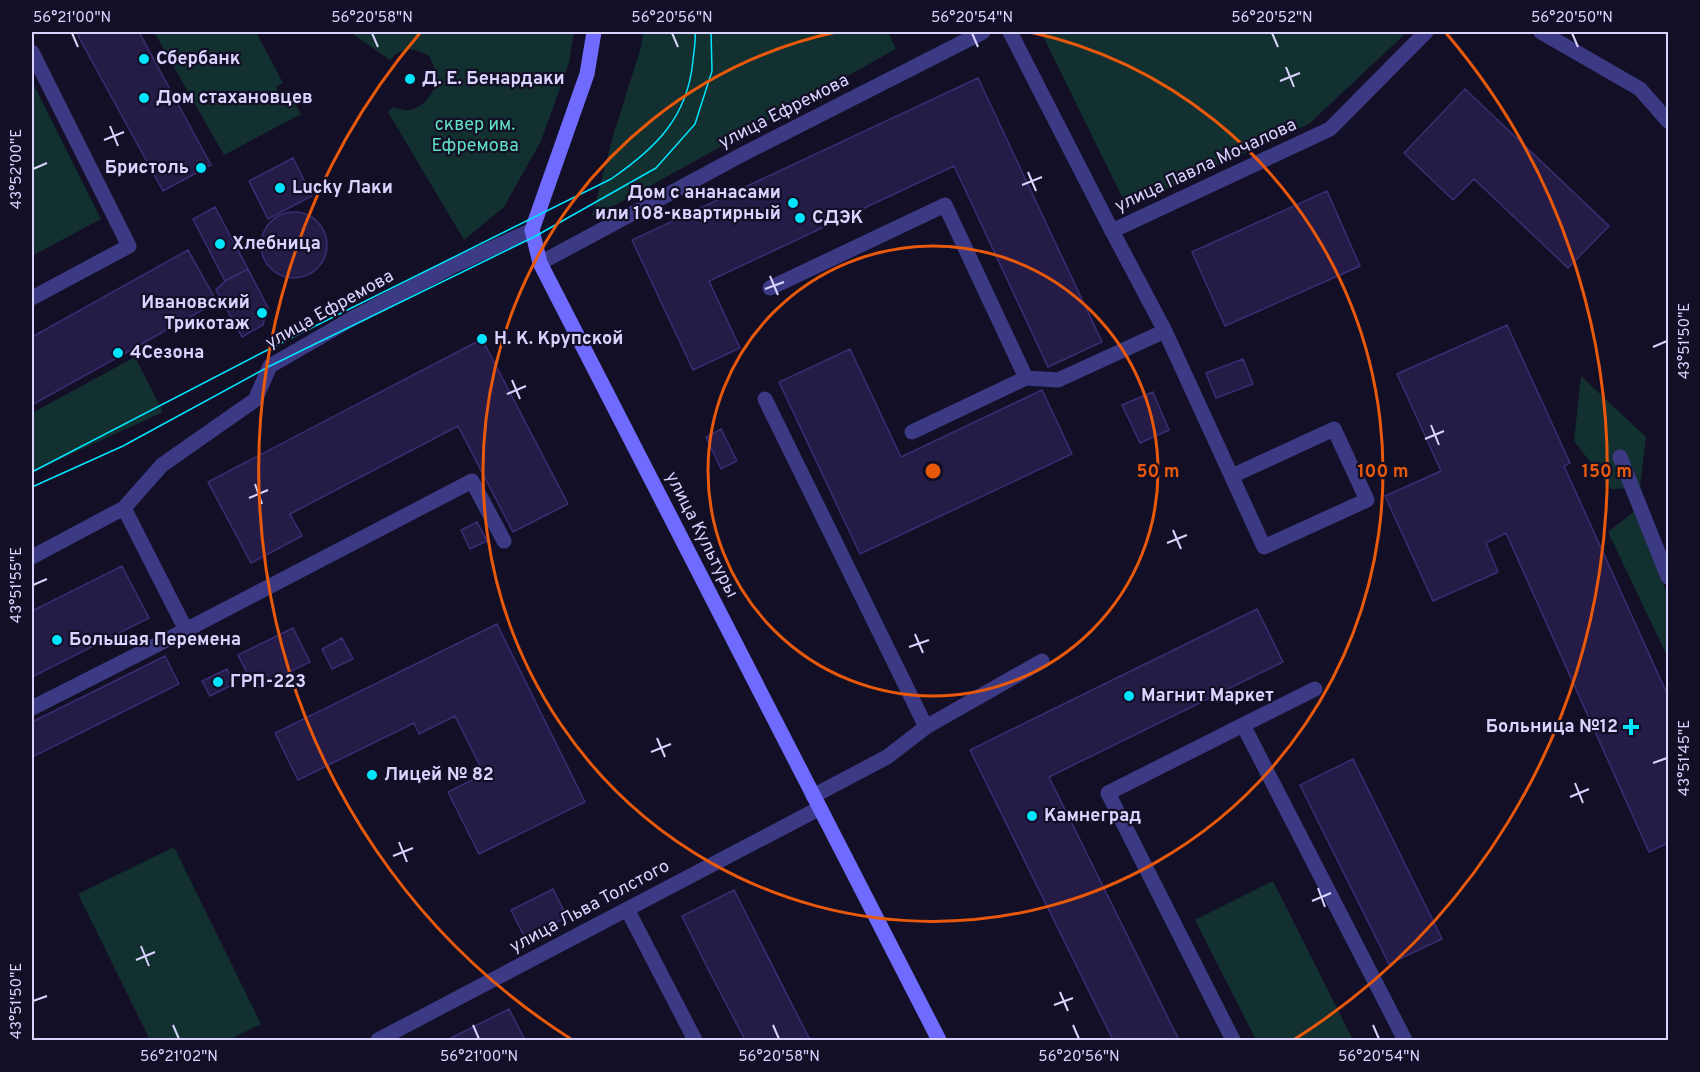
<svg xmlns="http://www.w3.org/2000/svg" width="1700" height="1072" font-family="Overpass,sans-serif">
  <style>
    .green { fill: #12302f }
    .building { fill: #241b47; stroke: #3b2d73; stroke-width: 1.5 }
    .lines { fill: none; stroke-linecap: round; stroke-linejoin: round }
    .service { stroke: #3d3a85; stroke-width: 15 }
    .minor { stroke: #3d3a85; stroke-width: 15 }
    .secondary { stroke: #6f6bff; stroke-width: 15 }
    .tram { stroke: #00e5ff; stroke-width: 1.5 }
    .ticks { fill: none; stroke: #d9d4ff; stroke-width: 2 }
    .ring { fill: none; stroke: #e8590c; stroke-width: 3 }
    .poi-dot { fill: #00e5ff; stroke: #130f26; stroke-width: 2 }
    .labels { text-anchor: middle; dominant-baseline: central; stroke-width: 4.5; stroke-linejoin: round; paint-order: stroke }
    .poi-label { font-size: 18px; font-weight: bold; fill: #d9d4ff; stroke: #130f26; text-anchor: start }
    .street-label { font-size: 18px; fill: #d9d4ff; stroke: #130f26 }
    .park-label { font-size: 18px; fill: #5fe0c0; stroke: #130f26 }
    .centre { fill: #e8590c; stroke: #130f26; stroke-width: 3 }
    .ring-label { font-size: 18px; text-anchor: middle; font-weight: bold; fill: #e8590c; stroke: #130f26; stroke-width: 4.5; stroke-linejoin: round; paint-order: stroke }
    .neatline { fill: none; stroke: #d9d4ff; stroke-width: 2 }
    .ticks-label { font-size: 15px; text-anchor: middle; fill: #d9d4ff }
  </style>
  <rect width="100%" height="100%" fill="#130f26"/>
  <path class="green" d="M154 32H256L283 83 276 87 285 103 293 100 301 114 224 155Z
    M350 32H574L569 63 541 141 504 207 464 240 388 112 393 107C398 108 403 110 408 110 423 109 438 90 436 75 435 69 432 63 430 57 415 47 402 46 390 60Z
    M643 32H888L896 49 623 201 592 216 613 136 641 47Z
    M1041 32H1407L1309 124 1127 207Z
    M32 81 101 219 32 256Z
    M135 357 163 412 32 472V413Z
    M1581 376 1646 437 1640 488 1611 489 1574 441Z
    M1635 511 1668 596V658L1608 532Z
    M174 847 261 1024 228 1040H150L78 894Z
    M1273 881 1353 1040H1256L1195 920Z"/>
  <path class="building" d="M76 32H139L211 165 163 191Z
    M978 78 1102 342 1048 367 954 166 709 281 740 348 693 370 632 240Z
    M1465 89 1609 226 1568 268 1474 179 1453 200 1404 153Z
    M293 158 312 196 268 219 249 181Z
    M1327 191 1360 266 1225 326 1192 252Z
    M215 207 248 269 225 281 193 219Z
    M261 245a33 33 0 1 1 66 0a33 33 0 1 1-66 0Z
    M188 250 217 302 32 405V337Z
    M248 269 268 308 263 325 242 337 216 290 225 281Z
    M1507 325 1570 463 1564 466 1668 696V843L1649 852 1506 533 1486 543 1498 572 1433 601 1385 496 1441 471 1397 374Z
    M482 339 568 504 513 532 458 426 290 514 302 536 251 563 208 482Z
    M850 349 901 457 1042 390 1072 454 860 554 779 382Z
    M1243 359 1253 384 1216 398 1206 373Z
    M1153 392 1169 430 1140 443 1122 405Z
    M721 429 737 461 721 469 706 437Z
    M477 522 487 541 470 549 461 530Z
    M122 566 149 618 32 677V611Z
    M1257 609 1283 662 1049 777 1179 1040H1113L970 750Z
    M497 624 585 802 479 854 448 792 484 774 455 716 419 734 414 723 298 780 275 733Z
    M293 628 310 662 255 689 238 655Z
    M342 638 353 659 332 669 322 649Z
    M165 656 179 684 32 757V722Z
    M227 669 234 684 210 696 202 681Z
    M1353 759 1442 939 1389 964 1300 785Z
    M553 889 567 917 525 938 511 910Z
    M734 890 810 1040H745L706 965 682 916Z
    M509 1009 525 1040H447Z"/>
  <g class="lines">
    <path class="service" d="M32 52 129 246 32 298
      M1112 231 1165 331 1264 547 1367 500 1334 429 1232 476
      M770 288 945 205 1026 378 912 432
      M1026 378 1058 380 1165 331
      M765 399 926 727
      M1620 457 1668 577
      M32 557 124 508 162 465 255 400 270 366 353 318 451 267 532 230
      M186 630 472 481 504 541
      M32 708 186 630 124 508
      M1243 725 1315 689
      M813 796 887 757 926 727 1042 661
      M627 909 695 1040
      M378 1040 820 808
      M1233 1040 1108 793 1243 725 1405 1040"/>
    <path class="minor" d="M1010 32 1112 231 1330 129 1426 32
      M1541 32 1640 89 1668 121
      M540 263 747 152 983 32"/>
    <path class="secondary" d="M594 32 587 74 532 230 540 263 939 1040"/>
    <path class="tram" d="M32 472 279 344 611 179C656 148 688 117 693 60 694 50 696 41 695 32
      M32 487 123 446 270 366 534 237 656 168 695 124 712 71 711 32"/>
  </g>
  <path class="ticks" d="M72 33 78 47M372 33 378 47M672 33 678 47M972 33 978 47M1272 33 1278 47M1572 33 1578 47M1286 67 1294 87M1280 81 1300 73M110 126 118 146M104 140 124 132M33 169 47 163M1028 172 1036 191M1022 185 1042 177M770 276 778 295M765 289 784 282M1653 347 1667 341M512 380 520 399M507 394 526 386M1431 425 1439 445M1425 439 1444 431M255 484 262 504M249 498 268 490M1173 530 1181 549M1167 543 1187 535M33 585 47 579M915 634 923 653M909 647 929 640M657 738 665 757M651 752 671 744M1653 763 1667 758M1575 783 1583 803M1570 797 1589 789M399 842 407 862M393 856 413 848M1318 888 1325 907M1312 901 1331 893M141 946 149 966M136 960 155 952M1060 992 1068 1011M33 1001 47 996M1054 1005 1073 998M173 1025 179 1039M473 1025 479 1039M773 1025 779 1039M1073 1025 1079 1039M1373 1025 1379 1039"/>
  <g class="ring">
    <circle cx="933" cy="471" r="225"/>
    <path d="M1030 32A450 450 0 1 1 836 32"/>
    <path d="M571 1039A674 674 0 0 1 420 33M1446 33A674 674 0 0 1 1295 1039"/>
  </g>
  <g class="poi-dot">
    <circle cx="144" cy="59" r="6"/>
    <circle cx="410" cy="79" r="6"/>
    <circle cx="144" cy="98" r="6"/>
    <circle cx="201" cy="168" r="6"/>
    <circle cx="280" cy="188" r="6"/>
    <circle cx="793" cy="203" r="6"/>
    <circle cx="800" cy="218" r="6"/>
    <circle cx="220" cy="244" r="6"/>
    <circle cx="262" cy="313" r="6"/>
    <circle cx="482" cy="339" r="6"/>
    <circle cx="118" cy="353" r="6"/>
    <circle cx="57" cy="640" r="6"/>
    <circle cx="218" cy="682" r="6"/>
    <circle cx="1129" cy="696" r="6"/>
    <path d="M1628 718h6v6h6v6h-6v6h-6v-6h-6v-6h6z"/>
    <circle cx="372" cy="775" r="6"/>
    <circle cx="1032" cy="816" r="6"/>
  </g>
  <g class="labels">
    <g class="poi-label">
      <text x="156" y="59">Сбербанк</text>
      <text x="422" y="79">Д. Е. Бенардаки</text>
      <text x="156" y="98">Дом стахановцев</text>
      <text x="189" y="168" text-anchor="end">Бристоль</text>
      <text x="292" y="188">Lucky Лаки</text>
      <text x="781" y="193" text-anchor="end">Дом с ананасами<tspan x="781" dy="21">или 108-квартирный</tspan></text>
      <text x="812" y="218">СДЭК</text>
      <text x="232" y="244">Хлебница</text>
      <text x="250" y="303" text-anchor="end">Ивановский<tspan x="250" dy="21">Трикотаж</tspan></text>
      <text x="494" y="339">Н. К. Крупской</text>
      <text x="130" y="353">4Сезона</text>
      <text x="69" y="640">Большая Перемена</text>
      <text x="230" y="682">ГРП-223</text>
      <text x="1141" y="696">Магнит Маркет</text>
      <text x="1618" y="727" text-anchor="end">Больница №12</text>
      <text x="384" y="775">Лицей № 82</text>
      <text x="1044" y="816">Камнеград</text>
    </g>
    <g class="street-label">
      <text transform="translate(784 112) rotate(-27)">улица Ефремова</text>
      <text transform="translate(1206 166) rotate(-25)">улица Павла Мочалова</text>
      <text transform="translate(330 310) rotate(-29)">улица Ефремова</text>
      <text transform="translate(701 535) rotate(63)">улица Культуры</text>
      <text transform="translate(590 907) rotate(-28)">улица Льва Толстого</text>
    </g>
    <g class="park-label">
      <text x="475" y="125">сквер им.<tspan x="475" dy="21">Ефремова</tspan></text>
    </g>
  </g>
  <circle cx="933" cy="471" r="9" class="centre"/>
  <g class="ring-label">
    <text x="1158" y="477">50 m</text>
    <text x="1383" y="477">100 m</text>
    <text x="1607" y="477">150 m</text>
  </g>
  <rect width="1700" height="1072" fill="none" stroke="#130f26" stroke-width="66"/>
  <rect x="33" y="33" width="1634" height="1006" class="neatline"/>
  <g class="ticks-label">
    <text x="72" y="22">56°21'00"N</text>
    <text x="372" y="22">56°20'58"N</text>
    <text x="672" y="22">56°20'56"N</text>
    <text x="972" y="22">56°20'54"N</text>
    <text x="1272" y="22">56°20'52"N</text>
    <text x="1572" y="22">56°20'50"N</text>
    <text transform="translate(16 169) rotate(-90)" y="5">43°52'00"E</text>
    <text transform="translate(1684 341) rotate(-90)" y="5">43°51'50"E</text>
    <text transform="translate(16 585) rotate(-90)" y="5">43°51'55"E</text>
    <text transform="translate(1684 758) rotate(-90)" y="5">43°51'45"E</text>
    <text transform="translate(16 1001) rotate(-90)" y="5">43°51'50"E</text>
    <text x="179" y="1061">56°21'02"N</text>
    <text x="479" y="1061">56°21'00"N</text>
    <text x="779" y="1061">56°20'58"N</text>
    <text x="1079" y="1061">56°20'56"N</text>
    <text x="1379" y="1061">56°20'54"N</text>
  </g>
</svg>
